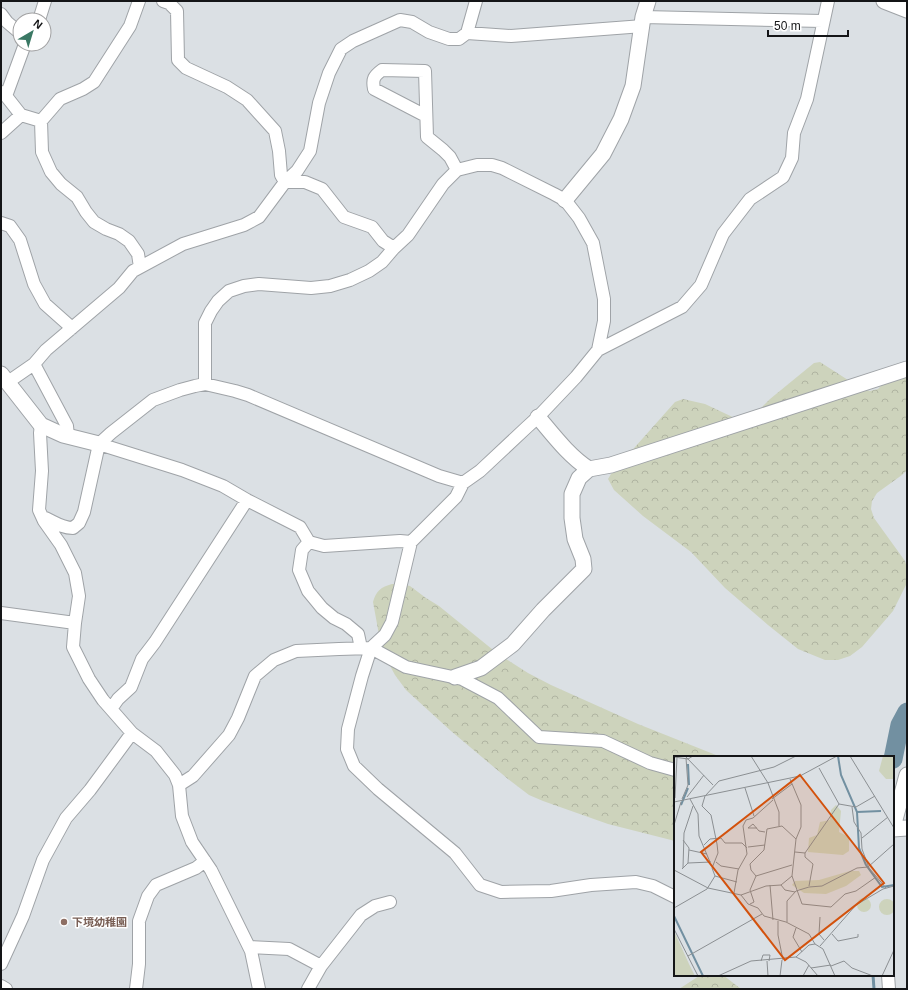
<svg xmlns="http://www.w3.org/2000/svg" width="908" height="990" font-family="Helvetica,'Noto Sans JP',sans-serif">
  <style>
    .forest { fill: url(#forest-crowns) }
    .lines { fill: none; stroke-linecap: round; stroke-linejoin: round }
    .stream { stroke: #7290a1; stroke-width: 3 }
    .river { stroke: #7290a1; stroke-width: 19 }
    .minor-casing { stroke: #9fa3a7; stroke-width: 14 }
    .tertiary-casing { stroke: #9fa3a7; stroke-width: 17 }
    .minor { stroke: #fff; stroke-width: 12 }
    .tertiary { stroke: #fff; stroke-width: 15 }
    .education-dot { fill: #8d6e63; stroke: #fff; stroke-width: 1.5 }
    .labels { text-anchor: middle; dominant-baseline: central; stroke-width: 3; stroke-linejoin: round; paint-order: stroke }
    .education-label { font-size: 11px; font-weight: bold; fill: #785e54; stroke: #fff; text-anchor: start }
    .inset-river { fill: none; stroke: #7290a1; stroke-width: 2 }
    .inset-road { fill: none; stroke: #8b8f92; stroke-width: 1 }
    .view { fill: #d3520d; fill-opacity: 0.15; stroke: #d3520d; stroke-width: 2 }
    .inset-edge { fill: none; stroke: #141517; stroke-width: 2 }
  </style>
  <defs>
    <pattern id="forest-crowns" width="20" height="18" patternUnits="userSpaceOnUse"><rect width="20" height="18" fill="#cdd3bc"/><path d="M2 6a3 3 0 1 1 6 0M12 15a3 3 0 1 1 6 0" fill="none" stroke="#afb4a1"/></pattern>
  </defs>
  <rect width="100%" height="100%" fill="#dbe0e4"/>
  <path class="forest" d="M907 360V470L902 475 877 493 872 501 871 509 874 518 905 561 907 568V583L893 611 862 647 850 656 838 660H825L798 649 768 625 725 588 691 552 643 516 614 490 608 479 611 474 675 402 683 399 705 404 741 421 753 416 770 399 814 363 820 362 862 389 870 391 878 389 894 372Z
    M392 584H401L410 586 426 598 439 606 498 654 528 673 551 685 638 724 721 757H675V841L608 824 543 801 529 795 508 779 451 731 406 690 395 675 382 651 373 602C376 591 381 587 392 584Z
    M715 975H723L741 989H679L699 976Z"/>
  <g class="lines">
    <path class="stream" d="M873 975 874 989"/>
    <path class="river" d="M893 759 900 725 907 712"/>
    <g class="minor-casing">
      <path id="minor" d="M163 1 169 3 177 11 178 60 186 68 227 87 247 100 275 131 279 151 281 175 285 182
        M1 14 7 22 20 33
        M643 17 823 21
        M39 20 45 1
        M467 33 511 36 643 26
        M1 92 6 96 21 115 41 121 60 99 83 89 94 82 130 26 139 1
        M6 96 25 44
        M426 116 374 89C372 79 374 76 382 70L425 71 427 137 443 150 450 157 457 170
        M41 121 42 152 51 172 61 184 77 197 86 212 94 222 106 229 119 234 129 241 138 254 140 267
        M1 133 21 115
        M285 182H305L322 189 344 217 372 227 383 241 394 248
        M1 223 10 226 20 240 34 284 45 304 72 328
        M34 364 67 426 68 436
        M8 382 34 364 46 350 119 288 133 271 183 244 244 225 259 217 285 182 297 171 310 151 319 103 329 73 341 49 353 41 400 20 412 22 429 32 449 39H459L467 33 476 1
        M205 384V323L211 311 218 301 229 291 244 286 259 284 311 288 330 286 350 280 369 271 382 262 394 248 408 235 443 184 457 170 477 165H492L502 168 554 194 565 200 579 218 593 243 604 299V321L598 350
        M41 425 40 433 42 471 39 510 44 521 61 545 75 573 79 596 75 623 73 647 89 679 103 700 132 733 156 751 175 775 179 785 182 816 192 842 211 870 251 951 259 989
        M99 444 182 470 223 486 247 500 300 527 309 542 324 546 400 541 411 542
        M43 517C53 521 61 528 73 528L79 523 84 512 99 444 111 433 153 400 180 390 195 386 205 384 235 391 248 395 439 476 463 483
        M309 542 302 550 299 570 308 591 322 608 334 618 346 624 358 634 361 648
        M1 613 75 623
        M111 709 118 699 131 687 142 659 155 642 247 500
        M179 785 193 776 229 735 238 718 255 676 274 660 296 651 339 649 371 648 406 667 462 679 498 698 539 737 603 741 650 763 675 770
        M675 897 653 886 636 882 591 885 551 891 501 892 480 885 455 853 378 789 354 766 347 749 348 729 362 676 371 648 385 635 392 622 411 542 456 497 463 483 480 471 527 427 538 417 576 377 598 350 682 307 701 285 723 234 750 199 783 177 792 158 794 133 807 99 828 1
        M250 947 289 949 321 966
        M1 964 23 916 43 860 66 818 90 790 132 733
        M888 975 889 989
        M1 986 6 989
        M136 989 139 964V921L148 896 156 885 196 868 205 861
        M308 989 321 966 361 915 375 906 390 902"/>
    </g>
    <g class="tertiary-casing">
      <path id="tertiary" d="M884 1 907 10
        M565 200 603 154 621 119 633 86 643 17 648 1
        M1 374 41 425 63 435 99 444
        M538 417C554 436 569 456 589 469L611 465 907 369
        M455 677 481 668 513 644 543 610 584 569 583 559 575 539 572 518V494L579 478 589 469
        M893 827 907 775
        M893 829 907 828"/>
    </g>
    <use href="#minor" class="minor"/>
    <use href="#tertiary" class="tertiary"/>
  </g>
  <circle class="education-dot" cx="64" cy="922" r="4"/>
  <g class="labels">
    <g class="education-label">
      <text x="72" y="922">下境幼稚園</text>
    </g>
  </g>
  <g transform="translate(674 756)">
    <rect width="220" height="220" fill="#dbe0e4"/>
    <path d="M209 0H220L219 23H212L205 15ZM162 49 167 55 165 76 175 81V95L169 99 134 96 135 82 143 79 146 66 156 64 157 54ZM176 115H185L187 119 172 130 152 138 130 137 118 129 121 125 145 124ZM183 149a7 7 0 1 1 14 0a7 7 0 1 1-14 0ZM205 151a8 8 0 1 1 16 0a8 8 0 1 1-16 0Z" fill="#cdd3bc"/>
    <path d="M0 175 15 208 21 220H0Z" fill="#cdd3bc"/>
    <path class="inset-river" d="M164 0 167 19 183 56 185 92 192 109M14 8 15 29M7 49 14 32M183 56 207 55M192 109 208 131 220 129M0 160 29 220"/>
    <path class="inset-road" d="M77 0 94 27 105 56V70M176 0 220 72M0 1 14 3 19 0M12 1 39 29M145 12 165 48 182 51 201 40M116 23 127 49V71L122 83 118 120 128 148 157 151 171 138 182 135 202 121M71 32 80 60M13 41 30 19M1 42 3 1M8 43 14 29 12 2M16 43 24 58 25 80 36 106M98 43 118 28M0 46 126 20 163 0M178 51 180 66 187 77 188 93 195 112 212 132M0 69 7 46M83 72H74L79 68 85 75 91 76M188 82 214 61M9 84 15 92 14 107M30 89 36 83 47 82 51 87H68L73 92M74 91 91 89M15 94 33 98M121 96 131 97 165 48M131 97V101L139 108 135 130M42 106 47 110 65 113M9 112 10 77 19 50M8 113 14 107 37 106M0 114 34 132 67 139 92 130 107 129 118 120M41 120 38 112 44 97 43 88 37 59 28 50 31 40 45 25 100 11 122 0M82 120 77 114 76 108 90 94 93 73 108 70 122 83M96 129 99 164M107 129 111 134 121 136M60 137 64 114 73 98 69 70 72 64 79 62 99 44M67 139 74 148 84 152 90 160 112 166 135 178 141 188M76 148 80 146 76 134 82 120 118 109M0 152 33 133 41 120 63 126M146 161 145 178 150 184M104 165V179L109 204M113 166V145L122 135 135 131 148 130 183 112 194 111 220 88M122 172 119 181 128 196M0 173 24 220M158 178 164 185 184 181V178M146 190 182 149 209 133 220 130M14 200 88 158M122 201 135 189 141 188 149 193 161 220M87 205 89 199H96L95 205M93 205 94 220M157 210 170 205 178 212 199 220M137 212 157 209M44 220 77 205 122 201 132 206 144 220M106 220 108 204M129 220 135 209M208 220 220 194"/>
    <path class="view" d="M126 19 210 127 111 204 27 96Z"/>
    <rect width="220" height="220" class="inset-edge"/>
  </g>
  <rect width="908" height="990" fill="none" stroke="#141517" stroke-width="4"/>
  <g transform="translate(32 32) rotate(38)"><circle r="19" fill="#ffffff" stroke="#a1a1a2"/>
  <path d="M0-3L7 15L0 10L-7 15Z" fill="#3a7864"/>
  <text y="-6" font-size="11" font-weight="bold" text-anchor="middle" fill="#141517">N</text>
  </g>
  <path d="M768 30v6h80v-6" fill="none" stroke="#141517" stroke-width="2"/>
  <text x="774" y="30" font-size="12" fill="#141517" stroke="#ffffff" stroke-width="3" paint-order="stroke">50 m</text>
</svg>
